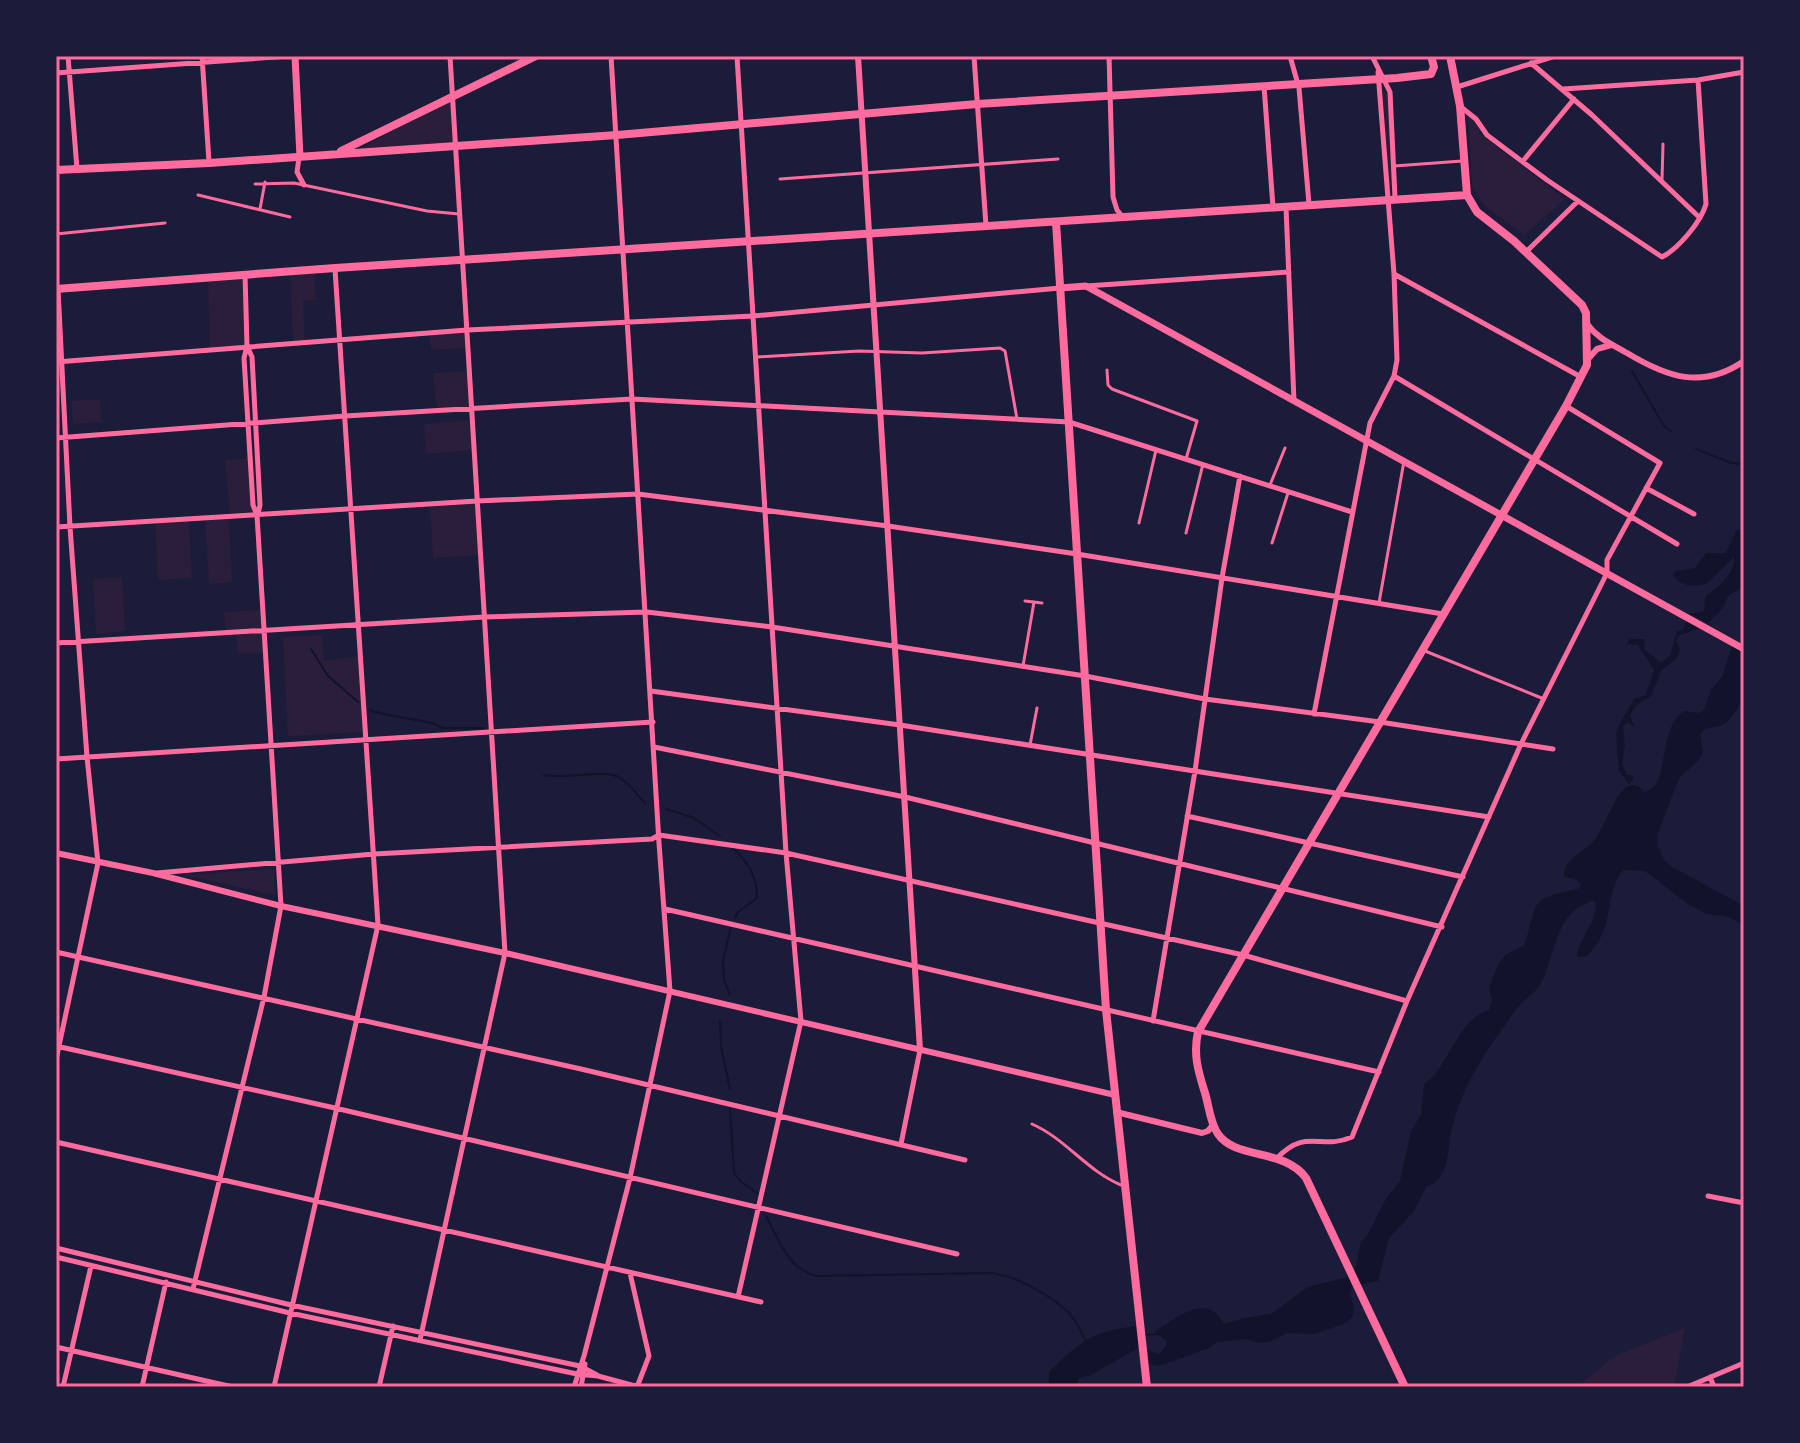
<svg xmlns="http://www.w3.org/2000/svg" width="1800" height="1443" font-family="Roboto,sans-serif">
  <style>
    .green { fill: #2a1e3b }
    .water { fill: #12122b }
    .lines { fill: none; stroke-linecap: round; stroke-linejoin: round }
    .stream { stroke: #12122b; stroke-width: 2 }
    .service { stroke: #ff6b9d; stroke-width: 3 }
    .minor { stroke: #ff6b9d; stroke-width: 5 }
    .tertiary { stroke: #ff6b9d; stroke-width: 6 }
    .secondary { stroke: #ff6b9d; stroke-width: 7 }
    .primary { stroke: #ff6b9d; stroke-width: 8 }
    .neatline { fill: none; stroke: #ff6b9d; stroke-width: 3 }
  </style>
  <rect width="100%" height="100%" fill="#1b1b3a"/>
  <path class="green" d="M1382 88 1389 94 1393 186H1387Z
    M452 97 455 144 355 152Z
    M1468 114 1477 122 1480 134 1565 199 1524 235 1485 206 1472 186Z
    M314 269 316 300 303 301 305 342 293 343 290 271Z
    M242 278 247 346 210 350 208 281Z
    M467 330 468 348 431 350 429 333Z
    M469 371 471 409 437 411 433 373Z
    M100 399 102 422 73 424 71 401Z
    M472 420 474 450 426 454 424 424Z
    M254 458 257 512 230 513 225 460Z
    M477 501 481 555 433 558 430 504Z
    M229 517 232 582 209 584 205 519Z
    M189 520 192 578 158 580 155 522Z
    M122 577 125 631 96 634 93 579Z
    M263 610 266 653 238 654 236 632H226L224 612Z
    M322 635 324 661 359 656 364 732 288 736 283 637Z
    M274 869 275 895 184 875Z
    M1685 1328 1674 1387H1577L1615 1356Z"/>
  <path class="water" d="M1744 527V586L1728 596 1722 609 1708 623 1690 614 1704 611 1705 597C1719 586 1735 575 1734 557L1706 584C1695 587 1679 586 1673 575L1676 571 1695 568 1706 553H1726L1736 531Z
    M1688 619 1702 627 1678 636 1676 641 1680 649 1676 659 1662 670 1650 697C1640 701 1634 706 1630 716L1635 728 1628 722 1623 726 1625 745 1622 764 1627 775H1632L1634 779 1629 784 1619 771 1616 734 1619 725 1634 699 1646 695 1654 670 1638 645 1628 644 1624 650 1630 639H1644L1645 650 1661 663 1670 656 1677 631 1683 630Z
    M1733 643 1744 649C1744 662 1748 682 1744 695 1741 704 1731 721 1722 725 1712 729 1706 725 1700 735L1703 752 1698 761 1679 778 1657 835 1658 847 1664 860 1672 867 1744 906V925L1726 916 1707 914 1688 904 1645 871 1623 870C1602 898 1617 926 1587 956L1577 957C1580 936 1596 924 1596 903L1593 900C1590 902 1586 903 1582 905 1554 920 1554 961 1540 985 1534 994 1525 998 1518 1007 1491 1044 1465 1079 1453 1124 1446 1146 1452 1179 1426 1187L1414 1211 1389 1238 1378 1281 1352 1286 1350 1294 1354 1308 1352 1317 1346 1323 1315 1334 1287 1333 1268 1342 1258 1343 1247 1339 1217 1342 1209 1348 1159 1366 1148 1364 1146 1350 1159 1354 1166 1346V1340L1154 1332C1168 1323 1194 1302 1211 1310 1217 1312 1220 1319 1224 1324L1244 1318 1271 1314 1308 1287 1348 1277 1355 1271 1361 1242 1366 1238 1386 1199 1400 1181 1411 1132 1421 1114 1424 1084C1447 1071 1457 1019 1489 1010L1492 1000 1489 987 1498 965 1505 955 1524 946C1539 904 1525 899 1578 889L1581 885 1577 880 1564 876C1564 857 1585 853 1595 839 1604 828 1617 790 1628 786 1635 783 1640 788 1645 792 1671 786 1657 728 1684 711L1699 713 1704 710 1711 690 1722 677Z
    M1136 1326 1138 1348 1089 1376 1079 1378 1076 1387H1049V1372C1081 1341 1091 1332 1136 1326Z"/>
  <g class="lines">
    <path class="stream" d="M1632 371 1664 426 1672 432
      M1696 449 1731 463 1744 464
      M311 649 328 676 358 702
      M370 710C388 718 432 719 442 728H484
      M544 775C566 779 595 771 613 775 626 778 637 795 646 804
      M666 809 694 818 720 836
      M732 847C748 862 757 876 757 898L738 912 735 918
      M730 995 724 980 723 961 731 927
      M720 1022 721 1047 730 1089
      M730 1108 734 1173 740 1181 758 1194
      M766 1216C779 1240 787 1268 816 1276L992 1273C1018 1277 1051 1295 1070 1314 1077 1322 1081 1332 1086 1341
      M1144 1335 1158 1334"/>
    <path class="service" d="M1394 166 1462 161
      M780 179 1058 159
      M1662 180 1663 144
      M255 184 294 183 427 211 459 214
      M198 195 290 217
      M260 209 265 182
      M56 234 165 223
      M757 357 859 351 922 353 1000 348 1005 351 1017 419
      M1107 370 1108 385 1112 389 1197 421 1186 459
      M1270 485 1285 448
      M1139 523 1156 450
      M1186 533 1203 464
      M1272 543 1288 493
      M1025 601 1042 603
      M1379 603 1404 461
      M1425 651 1544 699
      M1023 666 1034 602
      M1030 745 1037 708
      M1032 1124C1066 1139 1087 1171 1121 1185"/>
    <path class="minor" d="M68 56 77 169
      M202 56 209 162
      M737 56 786 853 801 1021 738 1297
      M974 56 986 226
      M1109 56 1113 197 1117 210 1122 216
      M1290 56 1299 88 1309 204
      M1372 56 1390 92 1395 198
      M1531 63 1592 115 1700 218
      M56 73 289 56
      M1264 86 1273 207
      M1457 87 1555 56
      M1563 89 1698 80 1744 72
      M1461 107 1476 119 1487 135 1547 180 1662 257C1678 249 1701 222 1706 204L1698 80
      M299 158 297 172 304 185
      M1523 161 1574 99
      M1286 207 1294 401
      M1526 252 1578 201
      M1394 274 1581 377
      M1086 286 1289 272
      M247 346 252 357 260 505 258 514
      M56 362 467 330 753 316 1060 288
      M1394 376 1677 544
      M56 438 345 416 632 399 1069 422 1352 512
      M1646 488 1694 514
      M56 527 477 501 638 494 888 526 1077 554 1443 614
      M56 643 484 617 647 612 772 627 1085 676 1205 699 1380 722 1553 749
      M651 691 900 725 1489 817
      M1314 714 1370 423 1394 376 1397 360 1394 274 1378 72
      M654 747 905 797 1442 927
      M56 759 653 722
      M1187 816 1463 877
      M157 873 374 854 652 839 659 835 786 853 1243 955 1407 1001
      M665 909 1379 1072
      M56 952 581 1069 965 1160
      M1153 1021 1195 771 1222 578 1240 476
      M56 1046 335 1108 957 1254
      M56 1060 98 863 87 757 70 527 58 289
      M56 1142 761 1302
      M901 1144 920 1050
      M1277 1158C1307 1127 1320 1151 1352 1137L1407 1001 1521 744 1607 573V560L1660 463 1566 406
      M1708 1196 1744 1203
      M56 1248 291 1305 580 1366 597 1375
      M56 1257 290 1313 577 1374 598 1376 639 1387
      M630 1273 649 1356 637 1387
      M193 1289 264 997 281 906 257 515 253 505 244 358 247 346 245 274
      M420 1340 505 953 450 56
      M56 1347 233 1387
      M1710 1377 1714 1387
      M63 1387 91 1266
      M142 1387 166 1282
      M274 1387 378 925 335 269
      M379 1387 393 1326
      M574 1387 584 1356 630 1178 670 991 659 843 611 56
      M581 1387 585 1364
      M1687 1387 1744 1363"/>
    <path class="tertiary" d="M858 56 920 1050
      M1587 324C1598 339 1612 344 1627 353 1667 377 1702 390 1744 361
      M1588 359 1597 349 1611 345
      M56 853 153 873 281 906 505 953 1115 1095
      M1116 1112 1202 1133 1208 1131 1213 1125"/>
    <path class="secondary" d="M295 56 300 157
      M1060 288 1086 286 1744 649"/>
    <path class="primary" d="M341 151 536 56
      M56 170 209 163 617 135 977 104 1397 78 1431 74 1434 67 1431 56
      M1056 222 1106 1010 1147 1387
      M56 289 335 268 1467 195
      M1405 1387 1306 1178C1284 1148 1236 1160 1218 1134 1210 1123 1209 1106 1205 1093 1198 1071 1193 1054 1198 1032L1566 406 1587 365 1586 313 1582 305 1514 241 1477 212 1467 195 1460 106 1450 56"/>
  </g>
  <rect width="1800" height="1443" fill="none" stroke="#1b1b3a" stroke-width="116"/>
  <rect x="58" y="58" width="1684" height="1327" class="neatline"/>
</svg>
